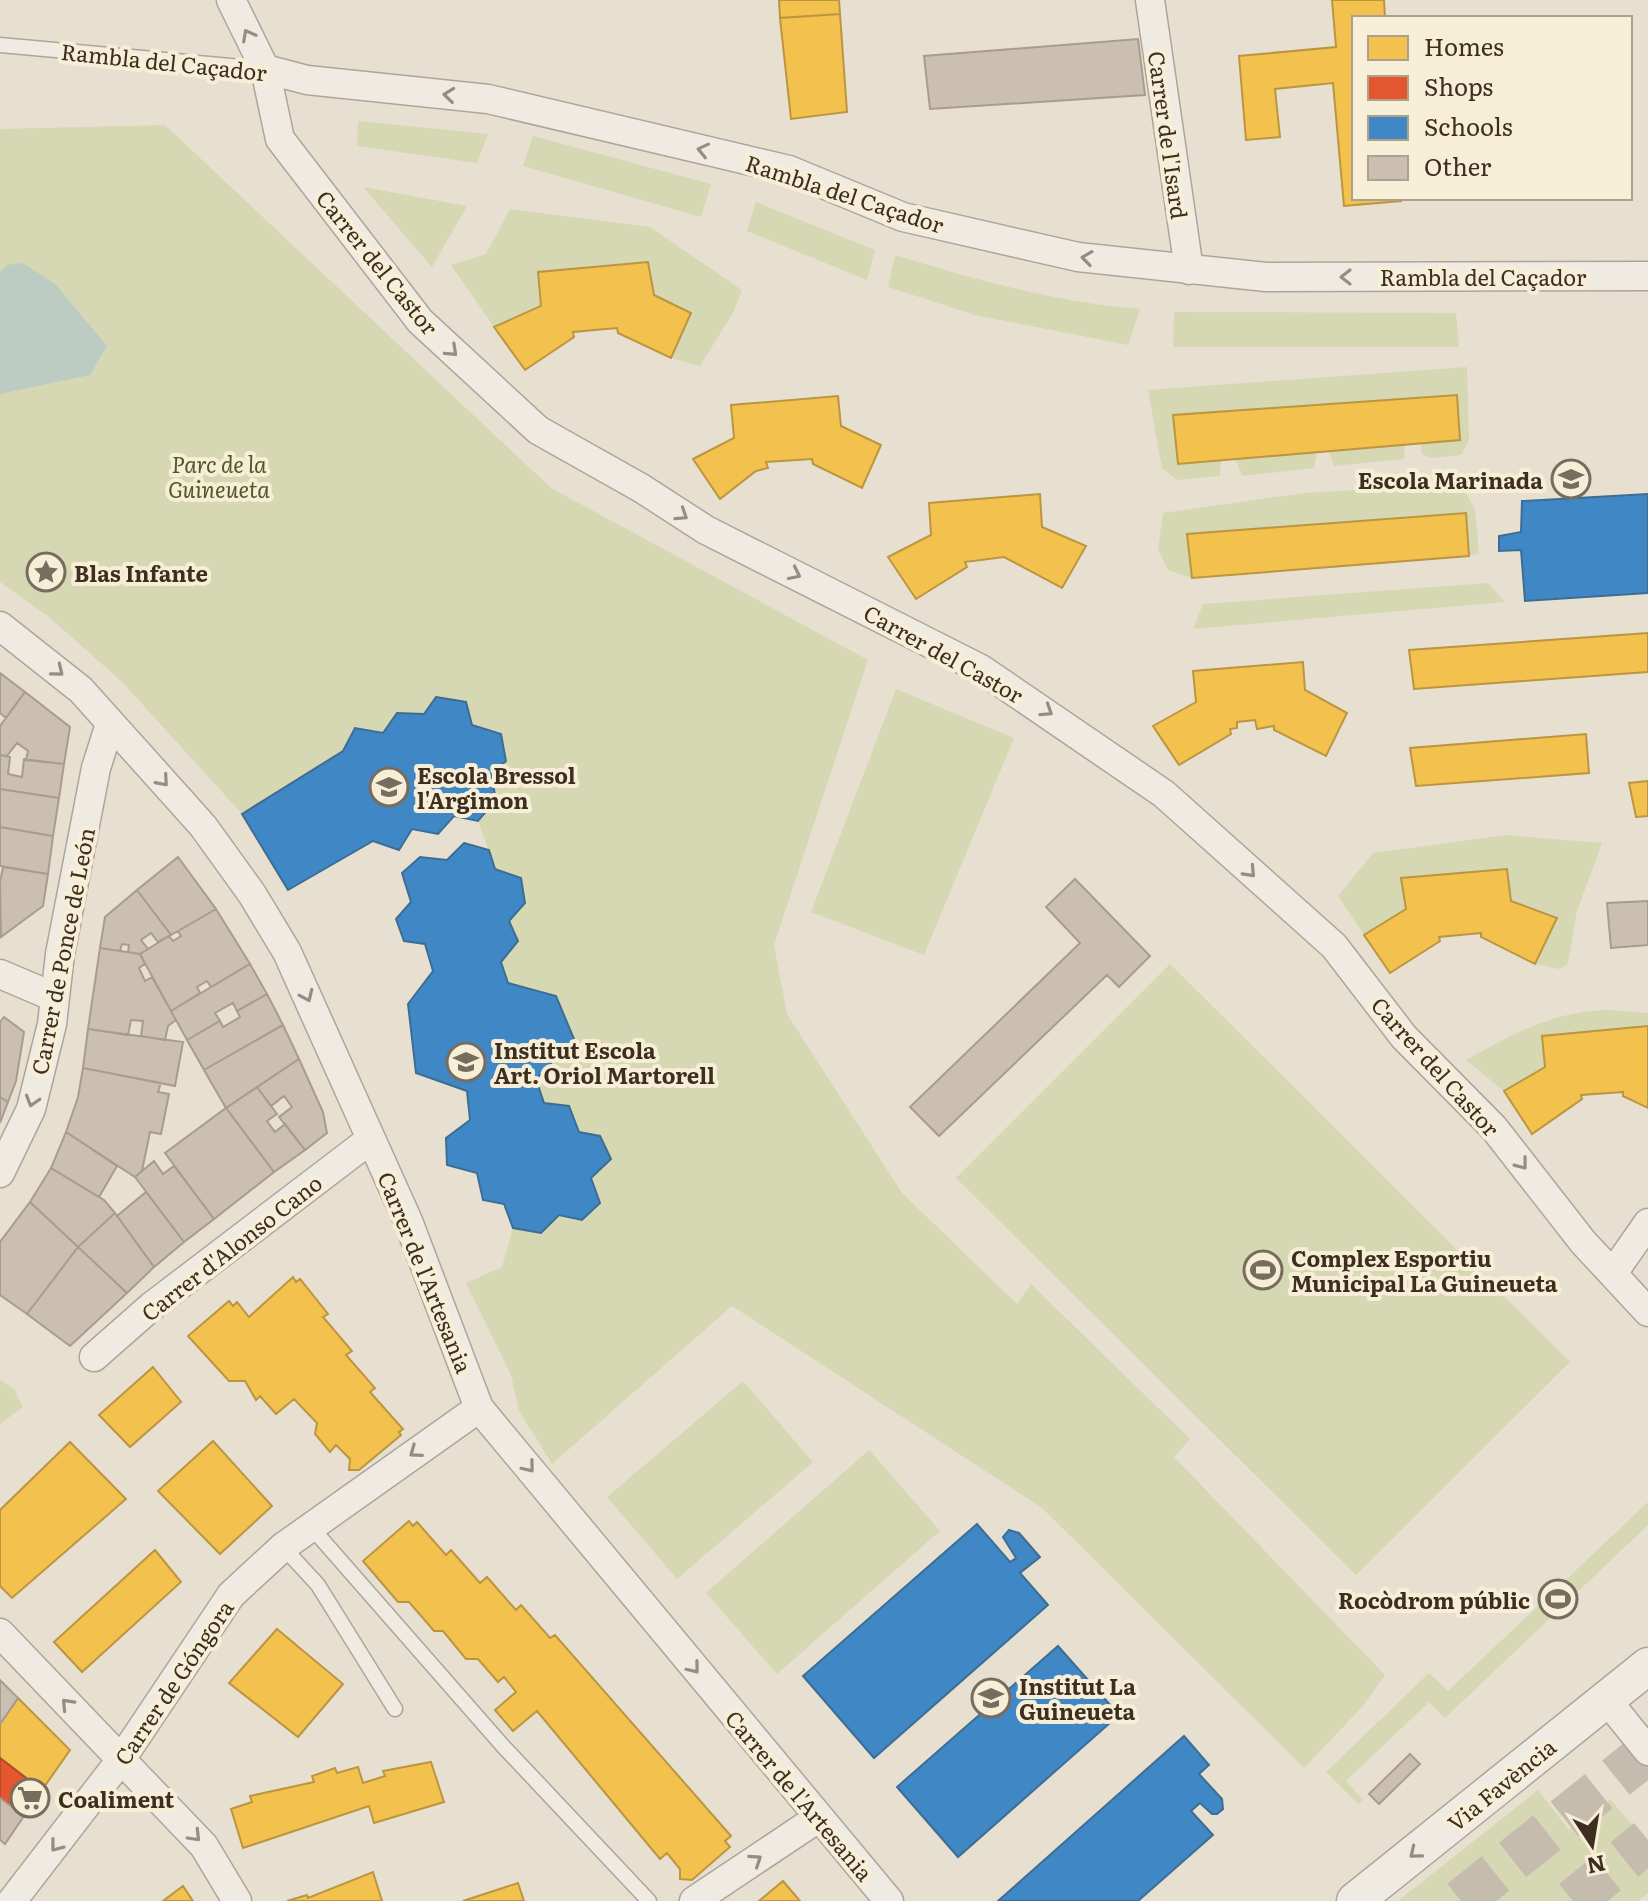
<svg xmlns="http://www.w3.org/2000/svg" width="1648" height="1901" font-family="Literata,serif">
  <style>
    .green { fill: #d6d7b3 }
    .water { fill: #bcccc2 }
    .homes { fill: #f2c14e; stroke: #bc9540; stroke-width: 2 }
    .shops { fill: #e4572e; stroke: #b24b2a; stroke-width: 2 }
    .schools { fill: #3f88c5; stroke: #3e6d94; stroke-width: 2 }
    .building { fill: #cbbfb2; stroke: #a89c90; stroke-width: 2 }
    .lines { fill: none; stroke-linecap: round; stroke-linejoin: round }
    .trunk-tunnel { stroke: #c5bcae; stroke-width: 44; stroke-dasharray: 44 22; stroke-linecap: butt }
    .service-casing { stroke: #ada599; stroke-width: 17 }
    .minor-casing { stroke: #ada599; stroke-width: 31 }
    .tertiary-casing { stroke: #ada599; stroke-width: 39 }
    .service { stroke: #efebe3; stroke-width: 14 }
    .minor { stroke: #efebe3; stroke-width: 28 }
    .tertiary { stroke: #efebe3; stroke-width: 36 }
    .oneway { stroke: #968c82 }
    .labels { text-anchor: middle; dominant-baseline: central; stroke-width: 8; stroke-linejoin: round; paint-order: stroke }
    .street-label { font-size: 22px; fill: #3d2e20; stroke: #f7eed8 }
    .park-label { font-size: 22px; font-style: italic; fill: #4d5a26; stroke: #f7eed8 }
    .poi-label { font-size: 22px; font-weight: bold; fill: #3d2e20; stroke: #f7eed8; text-anchor: start }
  </style>
  <rect width="100%" height="100%" fill="#e7e0d1"/>
  <path class="green" d="M358 121 488 134 477 163 357 146Z
    M165 125 551 488 868 660 774 945 787 1014 902 1193 1017 1304 1031 1284 1190 1439 1174 1457 1385 1675 1363 1706 1304 1768 1042 1508 732 1306 552 1464 519 1411 511 1375 466 1283 502 1267 513 1228 541 1233 559 1215 583 1219 600 1203 591 1178 610 1159 600 1136 579 1132 569 1106 544 1103 536 1079 574 1038 556 996 508 983 501 962 518 941 509 921 525 903 521 878 495 869 478 821 496 800 491 774 506 761 501 734 472 725 466 702 436 697 424 714 343 751 242 814 123 683 49 617 0 582V129Z
    M533 136 711 184 701 217 523 166Z
    M363 187 467 206 432 267Z
    M756 202 875 250 867 280 747 231Z
    M510 209 650 227 742 290 733 313 700 366 671 358 691 314 654 295 648 262 539 272 541 306 494 327 451 265 486 254Z
    M895 255C976 280 1056 302 1140 309L1128 345 975 315 888 287Z
    M1174 312 1456 313 1459 347H1173Z
    M1467 367 1469 440 1461 455 1432 458 1422 454 1421 443 1460 440 1456 395 1174 415 1178 464 1221 461 1220 476 1177 480 1162 468 1148 390Z
    M1405 445 1404 459 1334 466 1329 452Z
    M1317 452 1314 468 1242 476 1235 459Z
    M1413 487 1463 488 1475 510 1479 553 1469 556 1466 514 1187 534 1192 578 1168 570 1158 549 1163 513 1304 493Z
    M1488 583 1505 602 1193 629 1203 604Z
    M896 689 1014 738 924 955 811 912Z
    M1506 835 1602 843 1577 911 1568 964 1559 969 1535 964 1557 918 1511 901 1507 869 1402 878 1406 909 1364 935 1338 896 1373 853Z
    M1170 964 1570 1362 1356 1575 956 1178Z
    M1608 1010 1648 1013V1026L1543 1036 1545 1067 1504 1091 1466 1060C1513 1034 1554 1011 1608 1010Z
    M0 1380 14 1389 23 1407 0 1424Z
    M743 1381 813 1462 677 1579 607 1497Z
    M869 1450 940 1531 777 1674 706 1593Z
    M1648 1502V1525L1445 1718 1429 1702 1346 1781 1363 1800 1358 1804 1326 1772 1429 1673 1448 1691Z
    M1538 1790 1569 1830 1610 1799 1648 1844V1893L1638 1901H1398Z"/>
  <path class="water" d="M23 263 55 284 107 346 90 375 0 394V272L7 265Z"/>
  <path class="homes" d="M779 0H839L840 14 780 18Z
    M1332 0H1384L1385 18H1354V198H1401V201L1344 206 1333 83 1275 89 1280 137 1246 140 1239 56 1336 47Z
    M840 14 847 112 791 119 780 18Z
    M648 262 654 295 691 313 671 358 618 333 617 328 573 332 574 337 525 370 494 327 541 306 538 272Z
    M1457 395 1460 440 1178 464 1173 415Z
    M838 396 841 426 881 445 862 488 813 464 812 459 766 462 768 468 756 471 720 499 693 459 734 438 731 405Z
    M1040 494 1042 527 1086 546 1062 588 1004 557 965 562 967 567 916 599 888 557 931 535 929 503Z
    M1466 513 1469 556 1192 578 1187 534Z
    M1648 633V672L1414 689 1409 650Z
    M1303 662 1305 690 1347 713 1326 756 1274 730V726L1257 729 1255 720 1237 722V728L1230 729 1231 734 1179 765 1153 726 1196 702 1193 671Z
    M1586 734 1589 773 1416 786 1410 748Z
    M1648 781V816L1636 817 1629 783Z
    M1507 869 1511 901 1557 918 1535 964 1481 937V933L1439 937 1440 941 1390 973 1364 935 1406 909 1401 878Z
    M1648 1026V1108L1623 1096V1092L1581 1095 1582 1099 1532 1134 1504 1091 1545 1067 1542 1036Z
    M293 1277 296 1282 300 1279 328 1314 323 1317 352 1351 346 1355 375 1388 370 1392 403 1429 399 1432 401 1435 359 1470H349L350 1459 336 1445 330 1452 315 1434 317 1423 294 1399 276 1414 260 1396 256 1400 245 1381H229L188 1336 229 1301 233 1306 237 1302 249 1317Z
    M153 1367 181 1402 130 1447 99 1415Z
    M213 1441 272 1506 220 1554 158 1491Z
    M70 1442 126 1499 12 1598 0 1586V1510Z
    M409 1521 413 1526 417 1522 446 1555 451 1550 480 1583 487 1577 516 1610 521 1605 550 1638 555 1635 731 1836 725 1841 730 1847 692 1880 680 1879V1869L667 1853 660 1859 537 1711 513 1731 495 1710 516 1692 504 1677 498 1682 478 1659H466L443 1631H434L409 1602H398L363 1561Z
    M155 1550 181 1582 82 1672 54 1642Z
    M277 1629 343 1684 298 1737 229 1683Z
    M18 1698 70 1750 42 1790 0 1758V1724Z
    M431 1762 444 1802 374 1823 369 1806 243 1848 231 1809 252 1802 250 1796 314 1782 312 1776 335 1768 337 1773 358 1767 363 1783 385 1776 383 1771Z
    M373 1872 382 1901H287L307 1895 308 1898Z
    M783 1881 800 1901H759Z
    M518 1883 524 1901H463Z
    M183 1886 193 1901H163Z"/>
  <path class="shops" d="M0 1758 42 1790 24 1816 0 1798Z"/>
  <path class="schools" d="M1648 494V593L1525 601 1521 550 1499 551V536L1521 532 1522 501Z
    M436 697 466 702 472 725 501 734 506 761 491 774 496 800 478 821 454 816 438 834 412 829 399 850 373 841 288 890 242 814 343 751 355 728 383 733 397 713 424 714Z
    M464 843 489 850 495 869 521 878 525 903 509 921 518 941 501 962 508 983 556 996 574 1039 536 1079 544 1103 569 1106 579 1132 600 1136 611 1159 591 1178 600 1203 582 1220 559 1215 541 1233 513 1228 504 1204 483 1200 477 1173 447 1165 446 1138 470 1120 467 1091 416 1073 408 1004 433 971 425 944 404 941 396 919 411 902 402 873 420 857 447 860Z
    M977 1524 1010 1562 1016 1558 1003 1537 1009 1530 1019 1533 1040 1557 1020 1573 1048 1605 874 1758 803 1676Z
    M1058 1646 1119 1715 958 1857 897 1787Z
    M1184 1736 1209 1765 1199 1774 1222 1799 1223 1809 1217 1814H1212L1200 1803 1191 1811 1213 1835 1138 1901H998Z"/>
  <path class="building" d="M1138 39 1145 95 930 109 924 56Z
    M0 673 25 692 6 718 0 713Z
    M25 692 70 727 64 764 26 760 28 751 17 743 7 756 0 755V726Z
    M0 755 10 757 8 774 22 777 24 759 64 764 59 798 0 789Z
    M0 789 59 798 53 836 0 827Z
    M0 827 53 836 48 874 0 866Z
    M178 857 216 909 171 935 137 890Z
    M3 867 48 874 43 906 1 937 0 882Z
    M1075 879 1150 956 1119 987 1107 975 939 1136 910 1107 1080 943 1046 907Z
    M137 890 171 935 158 942 151 933 141 940 148 949 140 954 128 952 129 945 122 944 120 951 100 948 105 917Z
    M1648 901V945L1611 948 1607 903Z
    M216 909 250 964 211 987 207 981 197 987 200 993 171 1011 140 954 169 936 173 941 181 936 178 931Z
    M100 948 140 954 145 964 139 968 145 981 152 977 176 1020 168 1026 165 1040 141 1036 143 1021 131 1020 128 1035 88 1029Z
    M250 964 267 994 237 1011 233 1003 215 1013 220 1021 187 1040 171 1011Z
    M267 994 283 1025 204 1070 187 1040 220 1021 223 1027 240 1017 237 1011Z
    M4 1017 24 1032 16 1081 8 1102 0 1097V1022Z
    M283 1025 299 1059 226 1108 204 1070Z
    M88 1029 183 1042 175 1086 83 1068Z
    M299 1059 323 1112 327 1133 305 1150 279 1117 292 1107 284 1096 271 1106 257 1087Z
    M83 1068 161 1083 158 1092 169 1094 161 1134 150 1132 142 1171 135 1177 66 1132 78 1097Z
    M257 1087 277 1114 267 1121 275 1132 285 1124 305 1150 274 1172 226 1108Z
    M0 1097 8 1102 0 1123Z
    M226 1108 274 1172 214 1219 165 1153Z
    M66 1132 117 1166 99 1197 51 1168Z
    M154 1161 163 1174 174 1166 214 1219 184 1242 135 1177Z
    M51 1168 104 1200 115 1213 78 1247 30 1202Z
    M146 1192 184 1242 154 1267 117 1216Z
    M30 1202 78 1247 27 1314 0 1295V1242Z
    M115 1213 154 1267 127 1293 78 1247Z
    M78 1247 127 1293 70 1346 27 1314Z
    M0 1680 18 1698 0 1724Z
    M1410 1754 1420 1764 1379 1804 1369 1794Z
    M0 1798 24 1816 5 1844 0 1840Z"/>
  <g class="lines">
    <path class="trunk-tunnel" d="M1461 1901 1648 1752
      M1573 1901 1648 1840"/>
    <g class="service-casing">
      <path id="service" d="M0 45 265 69
        M311 1527 502 1745 649 1901
        M283 1547 318 1585 395 1709"/>
    </g>
    <g class="minor-casing">
      <path id="minor" d="M231 0 265 69 280 139 420 321 538 430 641 488 706 530 981 669 1164 794 1334 946 1404 1037 1494 1128 1583 1242 1648 1312
        M1150 0 1189 270
        M265 69 307 80 488 99 789 170 903 217 1078 257 1266 277 1648 276
        M0 626 81 690 203 826 252 894 287 952 408 1221 479 1408 889 1901
        M0 974 54 997
        M0 1173 31 1109 52 1024 60 954 96 768 110 724
        M1613 1273 1648 1223
        M94 1357 152 1306 371 1139
        M0 1633 204 1846 237 1901
        M1606 1699 1648 1751
        M12 1901 120 1761 231 1595 283 1547 479 1408
        M694 1901 818 1818"/>
    </g>
    <g class="tertiary-casing">
      <path id="tertiary" d="M1355 1901 1648 1666"/>
    </g>
    <use href="#service" class="service"/>
    <use href="#minor" class="minor"/>
    <use href="#tertiary" class="tertiary"/>
  </g>
  <defs><path id="oneway-chevron" d="M-2-3.5L2.5 0L-2 3.5" fill="none" stroke-width="1.6" stroke-linecap="round" stroke-linejoin="round" transform="scale(2)"/></defs>
  <g class="oneway">
    <use href="#oneway-chevron" transform="translate(248 35) rotate(-118)"/>
    <use href="#oneway-chevron" transform="translate(449 95) rotate(-174)"/>
    <use href="#oneway-chevron" transform="translate(703 150) rotate(-167)"/>
    <use href="#oneway-chevron" transform="translate(1087 258) rotate(-172)"/>
    <use href="#oneway-chevron" transform="translate(1346 277) rotate(180)"/>
    <use href="#oneway-chevron" transform="translate(452 351) rotate(43)"/>
    <use href="#oneway-chevron" transform="translate(682 515) rotate(33)"/>
    <use href="#oneway-chevron" transform="translate(795 574) rotate(26)"/>
    <use href="#oneway-chevron" transform="translate(58 671) rotate(39)"/>
    <use href="#oneway-chevron" transform="translate(1047 711) rotate(33)"/>
    <use href="#oneway-chevron" transform="translate(163 781) rotate(49)"/>
    <use href="#oneway-chevron" transform="translate(1250 872) rotate(47)"/>
    <use href="#oneway-chevron" transform="translate(307 996) rotate(66)"/>
    <use href="#oneway-chevron" transform="translate(32 1101) rotate(107)"/>
    <use href="#oneway-chevron" transform="translate(1522 1164) rotate(52)"/>
    <use href="#oneway-chevron" transform="translate(415 1452) rotate(144)"/>
    <use href="#oneway-chevron" transform="translate(529 1467) rotate(51)"/>
    <use href="#oneway-chevron" transform="translate(694 1668) rotate(51)"/>
    <use href="#oneway-chevron" transform="translate(67 1704) rotate(-133)"/>
    <use href="#oneway-chevron" transform="translate(195 1836) rotate(46)"/>
    <use href="#oneway-chevron" transform="translate(56 1846) rotate(128)"/>
    <use href="#oneway-chevron" transform="translate(1415 1853) rotate(141)"/>
    <use href="#oneway-chevron" transform="translate(756 1860) rotate(-34)"/>
  </g>
  <defs>
    <g id="school-ring" transform="scale(2)"><circle r="9.5" fill="#f7eed8" stroke="#786c5e" stroke-width="1.5"/><path d="M0-5L7-2L0 1L-7-2ZM-4 1L0 2.5L4 1V4Q0 6-4 4Z" fill="#786c5e"/></g>
    <g id="sight-ring" transform="scale(2)"><circle r="9.5" fill="#f7eed8" stroke="#786c5e" stroke-width="1.5"/><path d="M0-6L1.8-2.2L6-1.7L2.9 1.2L3.7 5.4L0 3.3L-3.7 5.4L-2.9 1.2L-6-1.7L-1.8-2.2Z" fill="#786c5e"/></g>
    <g id="stadium-ring" transform="scale(2)"><circle r="9.5" fill="#f7eed8" stroke="#786c5e" stroke-width="1.5"/><path d="M0-5a6.5 5 0 1 0 0 10a6.5 5 0 1 0 0-10ZM-3.5-1.8h7v3.6h-7Z" fill="#786c5e"/></g>
    <g id="supermarket-ring" transform="scale(2)"><circle r="9.5" fill="#f7eed8" stroke="#786c5e" stroke-width="1.5"/><path d="M-6-5.5h2.5l.6 2H6L4.5 2H-2.5L-4.4-4H-6ZM-1.5 3.2a1.3 1.3 0 1 0 .1 0ZM3 3.2a1.3 1.3 0 1 0 .1 0Z" fill="#786c5e"/></g>
  </defs>
  <g fill-rule="evenodd">
    <use href="#school-ring" x="1571" y="479"/>
    <use href="#sight-ring" x="46" y="572"/>
    <use href="#school-ring" x="389" y="787"/>
    <use href="#school-ring" x="466" y="1062"/>
    <use href="#stadium-ring" x="1263" y="1270"/>
    <use href="#stadium-ring" x="1558" y="1599"/>
    <use href="#school-ring" x="991" y="1698"/>
    <use href="#supermarket-ring" x="30" y="1798"/>
  </g>
  <g class="labels">
    <g class="street-label">
      <text transform="translate(164 61) rotate(6)">Rambla del Caçador</text>
      <text transform="translate(1169 135) rotate(82)">Carrer de l'Isard</text>
      <text transform="translate(845 193) rotate(18)">Rambla del Caçador</text>
      <text transform="translate(378 262) rotate(51)">Carrer del Castor</text>
      <text x="1483" y="276">Rambla del Caçador</text>
      <text transform="translate(944 653) rotate(29)">Carrer del Castor</text>
      <text transform="translate(62 951) rotate(-79)">Carrer de Ponce de León</text>
      <text transform="translate(1436 1066) rotate(48)">Carrer del Castor</text>
      <text transform="translate(231 1247) rotate(-38)">Carrer d'Alonso Cano</text>
      <text transform="translate(426 1272) rotate(68)">Carrer de l'Artesania</text>
      <text transform="translate(173 1682) rotate(-56)">Carrer de Góngora</text>
      <text transform="translate(1501 1784) rotate(-39)">Via Favència</text>
      <text transform="translate(800 1795) rotate(50)">Carrer de l'Artesania</text>
    </g>
    <g class="park-label">
      <text x="219" y="463">Parc de la<tspan x="219" dy="25">Guineueta</tspan></text>
    </g>
    <g class="poi-label">
      <text x="1543" y="479" text-anchor="end">Escola Marinada</text>
      <text x="74" y="572">Blas Infante</text>
      <text x="417" y="774">Escola Bressol<tspan x="417" dy="25">l'Argimon</tspan></text>
      <text x="494" y="1049">Institut Escola<tspan x="494" dy="25">Art. Oriol Martorell</tspan></text>
      <text x="1291" y="1257">Complex Esportiu<tspan x="1291" dy="25">Municipal La Guineueta</tspan></text>
      <text x="1530" y="1599" text-anchor="end">Rocòdrom públic</text>
      <text x="1019" y="1685">Institut La<tspan x="1019" dy="25">Guineueta</tspan></text>
      <text x="58" y="1798">Coaliment</text>
    </g>
  </g>
  <rect x="1352" y="16" width="280" height="184" fill="#f7eed8" stroke="#ada18e" stroke-width="2"/>
  <rect x="1368" y="36" width="40" height="24" fill="#f2c14e" stroke="#ada18e" stroke-width="2"/>
  <text x="1424" y="56" font-size="24" fill="#3d2e20">Homes</text>
  <rect x="1368" y="76" width="40" height="24" fill="#e4572e" stroke="#ada18e" stroke-width="2"/>
  <text x="1424" y="96" font-size="24" fill="#3d2e20">Shops</text>
  <rect x="1368" y="116" width="40" height="24" fill="#3f88c5" stroke="#ada18e" stroke-width="2"/>
  <text x="1424" y="136" font-size="24" fill="#3d2e20">Schools</text>
  <rect x="1368" y="156" width="40" height="24" fill="#cbbfb2" stroke="#ada18e" stroke-width="2"/>
  <text x="1424" y="176" font-size="24" fill="#3d2e20">Other</text>
  <g transform="translate(1592 1845) rotate(168)" stroke="#f7eed8" stroke-width="6" paint-order="stroke">
  <path d="M0-6L14 30L0 20L-14 30Z" fill="#3d2e20"/>
  <text y="-12" font-size="22" font-weight="bold" text-anchor="middle" fill="#3d2e20">N</text>
  </g>
</svg>
